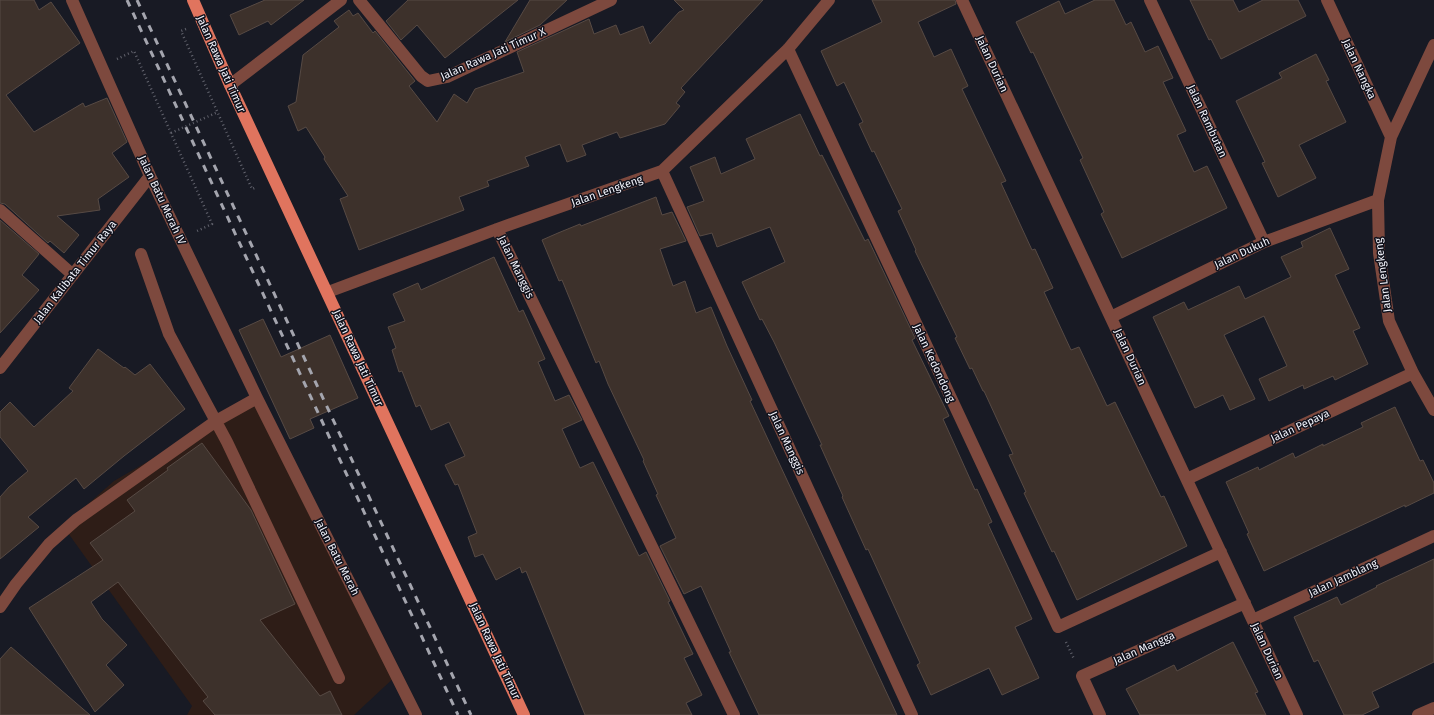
<svg xmlns="http://www.w3.org/2000/svg" width="1434" height="715" font-family="'Fira Sans',sans-serif">
  <style>
    .commercial { fill: #2e1d17 }
    .building { fill: #3d312b; stroke: #574a44 }
    .lines { fill: none; stroke-linecap: round; stroke-linejoin: round }
    .path { stroke: #61626c; stroke-width: 2.5; stroke-dasharray: 1 3; stroke-linecap: butt }
    .minor { stroke: #7d493e; stroke-width: 12 }
    .major { stroke: #e0745e; stroke-width: 12 }
    .rail { stroke: #a4a5ae; stroke-width: 3; stroke-dasharray: 7 7; stroke-linecap: butt }
    .labels { text-anchor: middle; dominant-baseline: central; stroke-width: 3; stroke-linejoin: round; paint-order: stroke }
    .street-label { font-size: 11px; fill: #f1f2fa; stroke: #10111b }
  </style>
  <rect width="100%" height="100%" fill="#181a24"/>
  <path class="commercial" d="M261 396 398 674 354 715H187L192 706 63 526 114 481Z"/>
  <path class="building" d="M0 0H34L39 10 51 2 80 43 6 95 34 132 83 103 85 107 107 98 127 142 112 153 129 177 98 199 100 210 57 216 79 235 64 253 50 241 48 243 5 204 0 203Z
    M265 0H304L271 25 268 21 239 35 230 15Z
    M408 0H518L445 58 417 25 401 40 386 21Z
    M530 0H567L540 25 505 42Z
    M674 0H763L681 88 685 92 676 103 680 106 665 124 620 138 617 132 582 145 586 155 567 162 560 144 525 157 529 166 487 181 489 186 459 197 464 210 359 250 340 199 348 196 324 159 325 157 306 127 298 131 288 106 296 102 303 55 339 27 334 21 349 10 353 16 358 13 373 33 375 31 415 81 409 86 437 122 454 94 467 103 475 89 524 72 517 52 589 19 594 34 616 25 620 35 643 26 650 44 679 12 684 10Z
    M872 0H955L956 4 918 22 934 57 951 49 968 86 962 89 1006 181 1001 183 1032 250 1035 249 1053 288 1044 292 1071 350 1079 347 1107 406 1115 402 1161 497 1164 496 1187 546 1077 600 1054 551 1052 552 1024 493 1026 492 1009 455 1013 454 984 391H983L972 368 970 369 955 338 957 337 915 251 916 250 898 211 902 209 874 151 872 152 859 124 863 122 844 82 837 86 821 51 882 22Z
    M1095 0H1114L1126 25 1131 22 1145 52 1158 46 1173 78 1163 82 1186 131 1177 135 1194 172 1207 166 1227 208 1122 258 1101 214 1104 212 1080 160 1083 158 1033 52 1031 53 1016 22 1059 1 1065 14Z
    M1190 0H1233L1239 12 1263 0H1298L1306 16 1221 59 1211 39 1209 40Z
    M1316 54 1329 80 1326 81 1346 122 1299 145 1316 178 1278 197 1262 163 1265 162 1236 101 1282 78 1279 73Z
    M800 114 820 156 822 155 865 241 868 239 915 338 912 340 949 416 943 419 975 490 977 489 992 522 988 524 1032 619 1015 627 1039 678 1002 695 989 668 931 695 917 665 920 663 868 549 866 550 842 497 843 496 820 445H822L774 342 762 319 760 320 742 282 785 262 770 227 717 247 712 233 700 236 687 207 704 201 690 167 715 157 721 174 755 159 746 139Z
    M656 197 662 215 672 212 686 241 660 249 673 286 685 281 696 313 711 307 727 346 752 400 750 401 897 715H759L729 652H731L701 586 684 594 660 546 676 538 656 495 658 494 643 461 644 460 608 384 599 361 596 363 562 280 559 281 542 240 558 233 580 224 581 226Z
    M0 220 39 254 22 275 39 290 0 333Z
    M1330 228 1349 269 1335 275 1360 328 1353 331 1368 364 1335 380 1333 376 1304 389 1303 385 1269 401 1259 379 1287 366 1264 316 1224 335 1255 399 1230 410 1223 395 1195 408 1153 317 1184 302 1188 310 1239 286 1245 299 1291 277 1281 257 1303 247 1301 242Z
    M494 257 519 312 523 310 545 359 538 362 555 401 569 395 582 420 562 429 580 468 593 462 639 556 646 552 670 601 668 602 693 654 684 658 702 695 686 703 692 715H585L526 571 522 573 520 567 496 580 483 554 475 557 468 537 477 533 458 484 455 485 445 465 465 456 449 422 431 430 420 405 416 407 402 371 399 372 392 350 396 348 388 327 405 321 393 294 418 283 421 290Z
    M263 319 281 357 330 335 358 398 310 419 314 428 290 439 239 330Z
    M98 349 124 368 125 367 135 375 150 364 185 409 124 456 84 489 76 478 28 517 39 527 0 559V497L9 487 28 471 0 437V412L10 402 34 427 73 391 69 388Z
    M1395 407 1420 461 1423 460 1434 483V493L1405 507V505L1264 571 1247 534 1249 533 1226 482 1258 467 1259 470 1293 453 1295 458 1323 444V446L1363 427 1361 423Z
    M202 443 251 510 295 604 260 620 320 696 330 691 342 715H215L203 701 208 697 118 582 91 602 102 619 127 645 106 665 124 685 95 712 29 608 103 560 90 543 135 511 127 500 168 470 167 468Z
    M1434 559V662L1372 692 1379 707 1362 715H1344L1318 660 1314 662 1294 617 1337 597 1341 605 1377 587 1376 586Z
    M1233 642 1258 692 1255 693 1266 715H1140L1126 689 1174 665 1177 671Z
    M11 647 90 715H0V659Z"/>
  <g class="lines">
    <path class="path" d="M186 29 181 31 252 189 257 187
      M117 59 134 51 212 224 197 231
      M171 133 218 112
      M1066 642 1074 659"/>
    <path class="minor" d="M72 0 150 176 257 398 416 715
      M359 0 421 76 428 81 447 77 611 0
      M962 0 1297 715
      M1150 0 1264 242
      M1327 0 1391 137
      M1434 45 1391 137 1378 200 1379 253 1389 321 1413 373 1434 410
      M788 49 1058 627 1221 552
      M230 85 341 0
      M662 171 912 715
      M0 210 73 275
      M497 229 734 715
      M141 254 169 334 227 442 339 678
      M328 292 497 229 662 171 788 49 829 0
      M1111 317 1264 242 1378 200
      M0 368 150 176
      M1187 479 1413 373
      M0 607 16 584 49 544 76 520 216 421 257 398
      M1253 620 1434 536
      M1100 715 1082 676 1245 603
      M1418 715 1434 708"/>
    <path class="major" d="M193 0 230 85 524 715"/>
    <path class="rail" d="M127 0 458 715
      M137 0 471 715"/>
  </g>
  <g class="labels">
    <g class="street-label">
      <text transform="translate(493 54) rotate(-24)">Jalan Rawa Jati Timur X</text>
      <text transform="translate(221 64) rotate(66)">Jalan Rawa Jati Timur</text>
      <text transform="translate(992 64) rotate(65)">Jalan Durian</text>
      <text transform="translate(1359 69) rotate(65)">Jalan Nangka</text>
      <text transform="translate(1207 121) rotate(65)">Jalan Rambutan</text>
      <text transform="translate(607 191) rotate(-19)">Jalan Lengkeng</text>
      <text transform="translate(162 200) rotate(65)">Jalan Batu Merah IV</text>
      <text transform="translate(1242 253) rotate(-25)">Jalan Dukuh</text>
      <text transform="translate(516 267) rotate(64)">Jalan Manggis</text>
      <text transform="translate(75 272) rotate(-52)">Jalan Kalibata Timur Raya</text>
      <text transform="translate(1383 275) rotate(-97)">Jalan Lengkeng</text>
      <text transform="translate(1130 357) rotate(65)">Jalan Durian</text>
      <text transform="translate(358 358) rotate(65)">Jalan Rawa Jati Timur</text>
      <text transform="translate(934 363) rotate(65)">Jalan Kedondong</text>
      <text transform="translate(1300 426) rotate(-25)">Jalan Pepaya</text>
      <text transform="translate(787 443) rotate(65)">Jalan Manggis</text>
      <text transform="translate(337 557) rotate(63)">Jalan Batu Merah</text>
      <text transform="translate(1343 578) rotate(-25)">Jalan Jamblang</text>
      <text transform="translate(1144 648) rotate(-24)">Jalan Mangga</text>
      <text transform="translate(495 651) rotate(65)">Jalan Rawa Jati Timur</text>
      <text transform="translate(1267 651) rotate(65)">Jalan Durian</text>
    </g>
  </g>
</svg>
